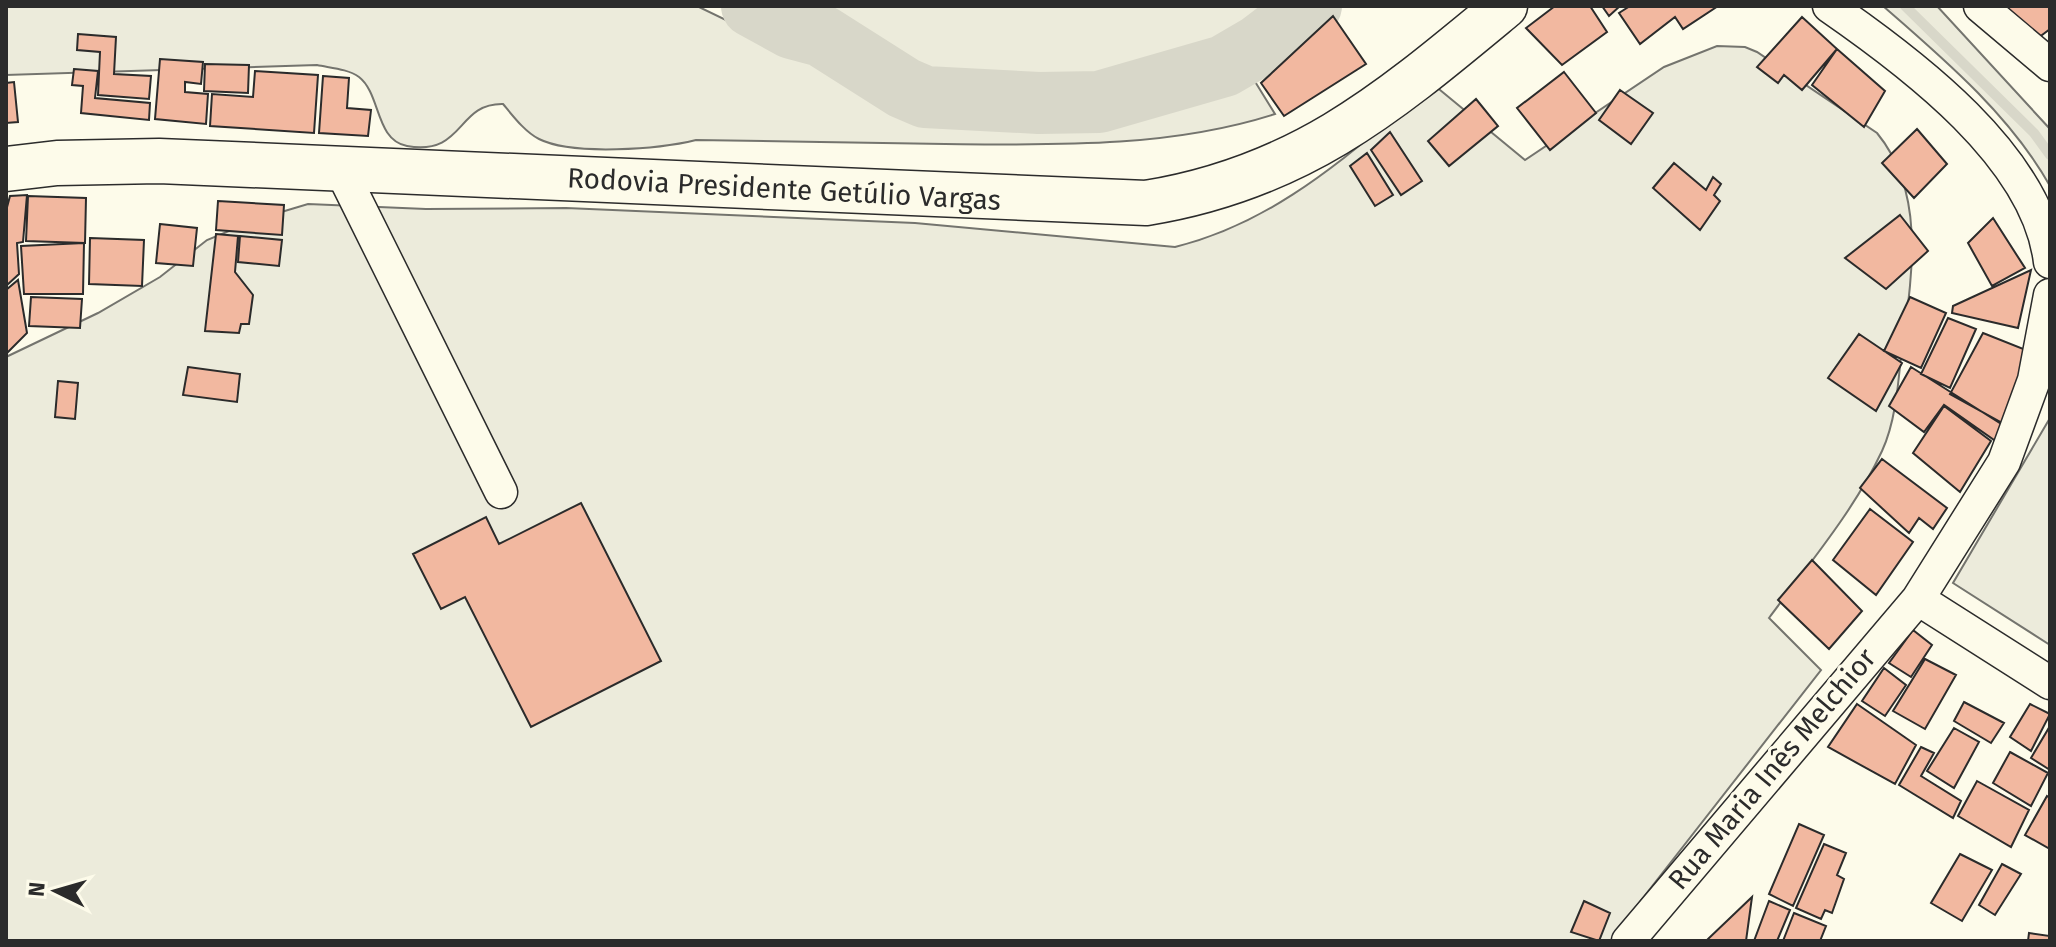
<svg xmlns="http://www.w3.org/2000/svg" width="2056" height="947" font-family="'Fira Sans',sans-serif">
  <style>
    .green { fill: #ecebdb; stroke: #74746e; stroke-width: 2 }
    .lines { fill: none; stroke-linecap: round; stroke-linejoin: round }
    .stream { stroke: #d8d7c9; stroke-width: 10 }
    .river { stroke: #d8d7c9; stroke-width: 62 }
    .building { fill: #f2b8a0; stroke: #2b2b2b; stroke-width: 2 }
    .street-casing { stroke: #2b2b2b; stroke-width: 35 }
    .primary-casing { stroke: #2b2b2b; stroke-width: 47 }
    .street { stroke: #fdfbea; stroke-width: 32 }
    .primary { stroke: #fdfbea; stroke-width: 44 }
    .labels { text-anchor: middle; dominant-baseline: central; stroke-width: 6; stroke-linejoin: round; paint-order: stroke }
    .street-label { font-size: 28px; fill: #2b2b2b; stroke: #fdfbea }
  </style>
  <rect width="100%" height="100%" fill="#fdfbea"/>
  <path class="green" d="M6 6H697L861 85 938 115 976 123H1040L1155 110 1211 88 1241 72 1325 17 1254 80 1275 114C1170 148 1054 145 945 144 862 143 779 141 696 140 660 149 573 156 539 139 525 132 513 116 503 104 456 103 465 156 407 146 375 140 381 94 359 77 348 69 331 68 317 65L6 75Z
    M808 6H1289C1209 52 1124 74 1033 83 1000 87 968 91 936 79 890 62 850 31 808 6Z
    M1883 6H1937L2050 129V186C2010 115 1944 59 1883 6Z
    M1717 46 1745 47 1757 52 1877 133C1928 195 1911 282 1901 356 1898 387 1895 423 1882 451 1854 511 1808 565 1769 618L1821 670 1639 903 1614 941H6V357L98 313 160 277 207 240 258 219 308 204 426 209 566 208 915 223 1175 247C1280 221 1351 151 1434 85L1525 160 1664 67Z
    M2050 418V645L1953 583Z"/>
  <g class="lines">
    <path class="stream" d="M1905 6 2034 133 2050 155"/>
    <path class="river" d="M752 6 792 28 822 36 904 88 925 97 1039 103 1099 102 1224 66 1260 45 1311 6"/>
  </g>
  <path class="building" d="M1555 6H1590L1607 32 1562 65 1526 28Z
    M1602 6H1620L1609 16Z
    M1630 6H1718L1683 29 1675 17 1640 44 1619 13Z
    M1997 6H2050V29L2038 38Z
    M1333 16 1366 64 1284 116 1261 83Z
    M1802 17 1837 49 1802 90 1784 75 1778 83 1757 67Z
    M78 34 116 37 114 74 151 76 149 99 98 95 100 52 77 50Z
    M1837 49 1885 91 1864 127 1812 85Z
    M160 59 203 62 201 84 185 82V92L208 94 206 124 155 119Z
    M205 64 249 65 248 93 204 91Z
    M74 69 98 71 95 98 150 103 149 120 81 113 83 86 72 85Z
    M255 71 318 75 314 133 210 126 212 94 253 97Z
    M1564 72 1596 113 1550 150 1517 108Z
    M323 76 349 78 347 108 371 110 368 136 319 133Z
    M14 82 18 122 6 123V83Z
    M1620 90 1653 113 1631 144 1599 120Z
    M1476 99 1498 126 1449 166 1428 141Z
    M1917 129 1947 164 1914 198 1882 163Z
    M1390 132 1422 181 1401 195 1371 150Z
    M1367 153 1393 195 1375 206 1350 166Z
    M1674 163 1706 190 1713 177 1721 184 1714 195 1720 201 1700 230 1653 188Z
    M27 195 23 242 17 243 19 274 6 286V211L10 196Z
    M28 196 86 198 85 243 26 241Z
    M218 201 284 205 282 235 216 230Z
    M1900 215 1928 251 1886 289 1845 258Z
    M1993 218 2025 268 1992 286 1968 243Z
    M160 224 197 228 193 266 156 263Z
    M216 234 238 236 235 272 253 295 249 324H241L239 333 205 331Z
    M240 236 282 240 279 266 238 262Z
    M90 238 144 240 142 286 89 284Z
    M84 243 83 294H24L21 246Z
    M2031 270 2018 328 1952 313 1953 306Z
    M18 280 27 333 6 354V290Z
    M31 297 82 299 80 328 29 326Z
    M1910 297 1946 313 1921 368 1884 351Z
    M1948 318 1976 329 1950 388 1921 374Z
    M1983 333 2031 352 2006 425 1950 394Z
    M1859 334 1902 363 1876 411 1828 378Z
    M188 367 240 374 237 402 183 395Z
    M1911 367 2006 427 1997 442 1944 405 1924 432 1889 406Z
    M58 381 78 383 75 419 55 417Z
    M1944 406 1991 441 1960 492 1913 453Z
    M1882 459 1947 508 1933 529 1919 518 1909 533 1860 488Z
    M581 503 661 661 531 727 465 597 441 609 413 554 486 517 499 544Z
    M1870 509 1913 542 1876 595 1833 560Z
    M1812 560 1862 611 1829 649 1778 600Z
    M1913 630 1932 645 1911 677 1889 663Z
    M1925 659 1956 675 1925 729 1893 711Z
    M1884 668 1906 685 1885 716 1862 701Z
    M1964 702 2004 723 1991 743 1954 721Z
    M1857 704 1916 745 1895 784 1828 747Z
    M2030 704 2050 714 2031 751 2010 737Z
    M2050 726V770L2031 758Z
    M1954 728 1979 742 1954 788 1927 771Z
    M1921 747 1934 753 1921 776 1961 801 1953 818 1899 785Z
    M2010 752 2048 773 2031 806 1993 783Z
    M1977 781 2029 810 2011 847 1958 816Z
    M2047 796 2050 798V849L2025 835Z
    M1799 824 1824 835 1793 906 1769 894Z
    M1824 844 1846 853 1837 875 1844 879 1832 913 1825 910 1821 919 1796 908Z
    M1960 854 1992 870 1962 921 1931 903Z
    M2002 864 2021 874 1995 915 1979 905Z
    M1752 897 1746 941H1710L1708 939Z
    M1584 901 1610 913 1599 941 1571 932Z
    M1769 901 1790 910 1777 941H1754Z
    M1794 913 1826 926 1820 941H1783Z
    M2029 933 2050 936V941H2028Z"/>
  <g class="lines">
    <g class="street-casing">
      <path id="street" d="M1829 6C1910 62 2038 157 2050 262
        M1980 6 2050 65
        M340 168 501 492
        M1918 599 2050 683
        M1628 941 1918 599 2004 462 2034 380 2050 295"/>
    </g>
    <g class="primary-casing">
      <path id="primary" d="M6 169 57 163 159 161 1146 203C1301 178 1389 102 1505 6"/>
    </g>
    <use href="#street" class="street"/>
    <use href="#primary" class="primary"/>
  </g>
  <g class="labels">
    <g class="street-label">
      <text transform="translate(784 189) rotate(3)">Rodovia Presidente Getúlio Vargas</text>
      <text transform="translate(1772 769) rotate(-50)">Rua Maria Inês Melchior</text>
    </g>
  </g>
  <rect width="2056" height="947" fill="none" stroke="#2b2b2b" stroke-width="16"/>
  <g transform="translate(56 891) rotate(275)" stroke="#fdfbea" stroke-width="6" paint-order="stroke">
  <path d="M0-6L14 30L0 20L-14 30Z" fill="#2b2b2b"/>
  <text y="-12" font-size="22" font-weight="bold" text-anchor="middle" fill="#2b2b2b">N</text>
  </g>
</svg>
